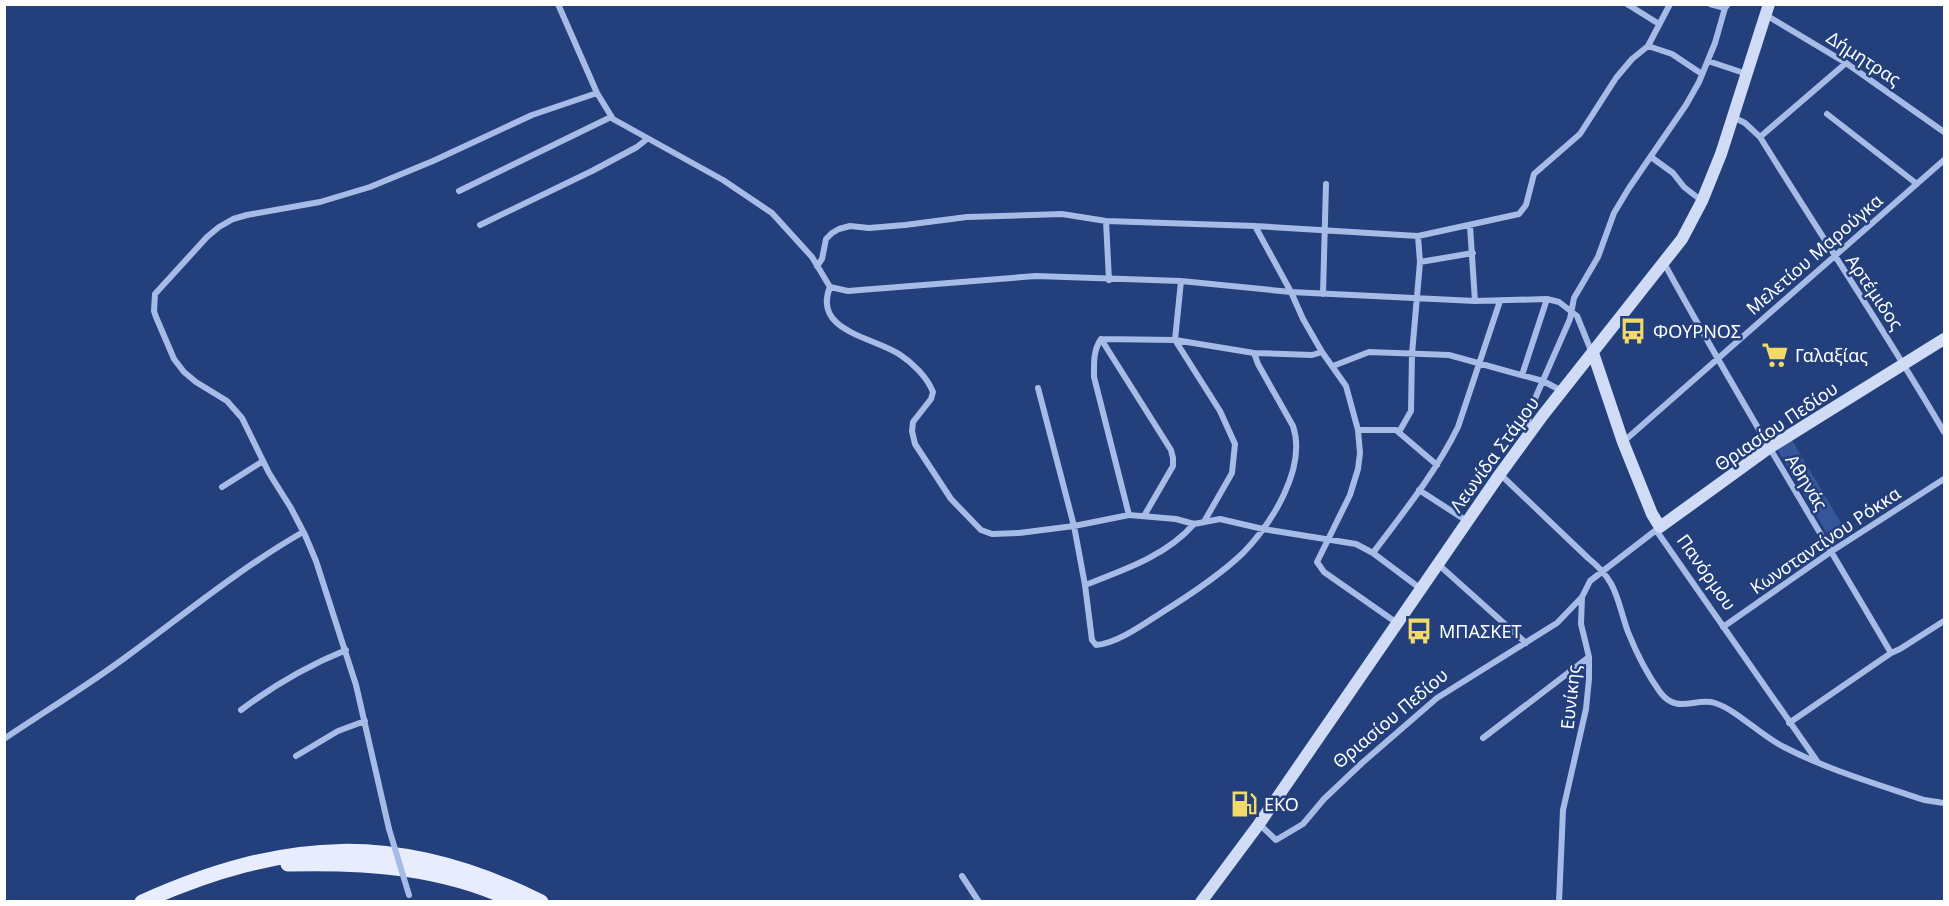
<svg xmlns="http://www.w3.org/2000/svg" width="1949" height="906" font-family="'Noto Sans',sans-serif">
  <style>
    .green { fill: #36569a }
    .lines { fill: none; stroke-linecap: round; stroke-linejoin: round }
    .minor { stroke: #a6bbe5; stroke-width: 6 }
    .secondary { stroke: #d0dbf5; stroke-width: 12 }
    .primary { stroke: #e7edfd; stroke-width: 15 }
    .minor-bridge { stroke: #a6bbe5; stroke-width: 6 }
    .labels { text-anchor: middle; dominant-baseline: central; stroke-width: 5; stroke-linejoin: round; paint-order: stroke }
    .street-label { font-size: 18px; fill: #fff; stroke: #233f7c }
    .poi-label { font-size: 18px; fill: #fff; stroke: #233f7c; text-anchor: start }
  </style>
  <rect width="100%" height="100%" fill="#233f7c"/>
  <path class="green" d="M1792 440 1847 533 1832 542 1777 449Z"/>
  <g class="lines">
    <path class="minor" d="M558 4 597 93 613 119 723 180 772 213 812 257 830 287 848 291 1036 276 1181 281 1291 292 1475 301 1547 299 1559 302 1577 316 1592 353
      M1627 4 1659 24
      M1710 4 1725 8 1728 4
      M1766 15 1846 63 1944 132
      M1648 46 1672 54 1702 74
      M1708 61 1747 74
      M1827 114 1917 184
      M1733 117 1745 123 1760 137C1821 236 1886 332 1944 432
      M1760 137 1846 63
      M1651 157 1673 173 1684 187 1702 201
      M459 191 611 117
      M1106 221 1109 280
      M480 225 592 171 637 147 647 139
      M1255 226 1291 292 1303 319 1322 352 1346 386 1358 430 1360 453 1358 469 1350 495 1317 562 1324 572 1397 623
      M1470 226 1475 301
      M1420 262 1473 253
      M1664 263C1736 395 1815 523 1891 653
      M817 266 822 259 826 239 832 233 839 229 850 226 869 228 905 225 967 217 1062 214 1106 221 1255 226 1418 236 1519 214 1526 205 1534 174 1580 134 1616 78 1632 59 1648 46 1670 4
      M1181 281 1175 340 1220 411 1235 444 1232 473 1205 520
      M830 287C812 331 873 337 899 354 913 363 927 377 933 392L931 399 913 422 912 431 915 444 951 499 981 530 992 534 1019 533 1074 526 1129 515 1176 519 1194 524 1220 519 1263 529 1356 544 1373 553 1421 589
      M1323 294 1326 184
      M1101 339 1171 450 1173 458V466L1144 516
      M1333 366 1369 352 1449 355 1543 381 1562 391
      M1522 375 1547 299
      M1038 388 1074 526 1085 585 1092 640 1096 645C1116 644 1144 624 1161 613 1190 595 1219 576 1243 553 1272 523 1307 468 1293 426L1258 364 1254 353
      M1358 430H1396L1437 465
      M1399 432 1411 411 1412 354 1420 262 1418 236
      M1526 433 1530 410 1570 319 1574 298 1598 257 1614 213 1629 188 1686 105 1699 82 1715 43 1725 8
      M1623 442 1944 160
      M1500 474 1588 558C1618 582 1616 598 1628 632 1636 652 1647 674 1660 692 1677 715 1695 697 1715 703 1737 710 1761 736 1784 747 1828 770 1877 784 1924 800L1944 803
      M222 487 263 461
      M1419 490 1467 521
      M1129 515 1094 377C1094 363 1093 351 1101 339L1175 340 1254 353 1312 355 1322 352
      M1656 530 1817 761
      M1373 553C1403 513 1436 472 1458 427L1500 301
      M1439 565 1526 643
      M1085 585C1124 570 1166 556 1194 524
      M1723 627 1832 551 1944 479
      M241 710C274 685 307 666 346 650
      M1789 723 1891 653 1900 649 1944 621
      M1483 738 1589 657
      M4 739C47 710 90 684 130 654 187 612 242 567 303 532
      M296 756 338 731 365 721
      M1259 824 1276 840 1303 824 1324 799 1362 763 1437 698 1557 623 1582 597
      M389 829 356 685 316 561 305 535 291 508 269 473 242 418 227 401 196 382 184 372 174 359 156 317 154 311 155 294 207 237 219 227 233 219 247 215 320 202 370 187 433 161 532 115 597 93
      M962 876 979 902
      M1559 902 1563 810 1586 709 1589 679V657L1581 624 1582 597 1590 581 1660 527"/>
    <path class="secondary" d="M1593 353 1623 442 1652 514 1660 527 1769 448 1944 339
      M1201 902 1259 824 1500 474 1543 415 1682 239 1702 201 1721 154 1769 4"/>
    <path class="primary" d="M288 864C366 862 444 867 516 902
      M142 902C285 838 399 831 541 902"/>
    <path class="minor-bridge" d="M389 829 409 895"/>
  </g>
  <defs>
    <g id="bus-bare" transform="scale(2.07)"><path d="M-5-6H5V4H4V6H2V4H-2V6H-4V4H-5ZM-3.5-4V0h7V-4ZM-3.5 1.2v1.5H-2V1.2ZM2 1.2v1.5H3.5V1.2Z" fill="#f1da69" stroke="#233f7c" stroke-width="2.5" paint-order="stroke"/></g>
    <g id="supermarket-bare" transform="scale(2.07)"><path d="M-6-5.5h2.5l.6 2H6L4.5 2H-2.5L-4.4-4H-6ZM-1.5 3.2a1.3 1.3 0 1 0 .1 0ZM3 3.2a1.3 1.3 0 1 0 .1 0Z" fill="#f1da69" stroke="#233f7c" stroke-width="2.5" paint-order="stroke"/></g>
    <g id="fuel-bare" transform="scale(2.07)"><path d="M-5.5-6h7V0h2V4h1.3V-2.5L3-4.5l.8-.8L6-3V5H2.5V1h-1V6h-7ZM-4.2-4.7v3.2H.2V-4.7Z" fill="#f1da69" stroke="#233f7c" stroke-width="2.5" paint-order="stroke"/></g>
  </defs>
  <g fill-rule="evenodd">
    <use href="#bus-bare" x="1633" y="331"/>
    <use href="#supermarket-bare" x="1775" y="355"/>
    <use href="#bus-bare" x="1419" y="631"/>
    <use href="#fuel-bare" x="1244" y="804"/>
  </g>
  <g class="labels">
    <g class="street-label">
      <text transform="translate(1864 58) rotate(33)">Δήμητρας</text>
      <text transform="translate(1814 254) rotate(-41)">Μελετίου Μαρούγκα</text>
      <text transform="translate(1875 292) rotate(56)">Αρτέμιδος</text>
      <text transform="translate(1776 426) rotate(-34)">Θριασίου Πεδίου</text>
      <text transform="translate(1494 454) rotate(-54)">Λεωνίδα Στάμου</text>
      <text transform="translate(1807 482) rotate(58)">Αθηνάς</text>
      <text transform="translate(1825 540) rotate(-34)">Κωνσταντίνου Ρόκκα</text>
      <text transform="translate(1707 572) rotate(55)">Πανόρμου</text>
      <text transform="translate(1570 697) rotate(-84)">Ευνίκης</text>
      <text transform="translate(1390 718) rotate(-40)">Θριασίου Πεδίου</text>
    </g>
    <g class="poi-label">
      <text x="1653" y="331">ΦΟΥΡΝΟΣ</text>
      <text x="1795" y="355">Γαλαξίας</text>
      <text x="1439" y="631">ΜΠΑΣΚΕΤ</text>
      <text x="1264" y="804">EKO</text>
    </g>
  </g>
  <rect width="1949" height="906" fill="none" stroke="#ffffff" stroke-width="12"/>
</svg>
